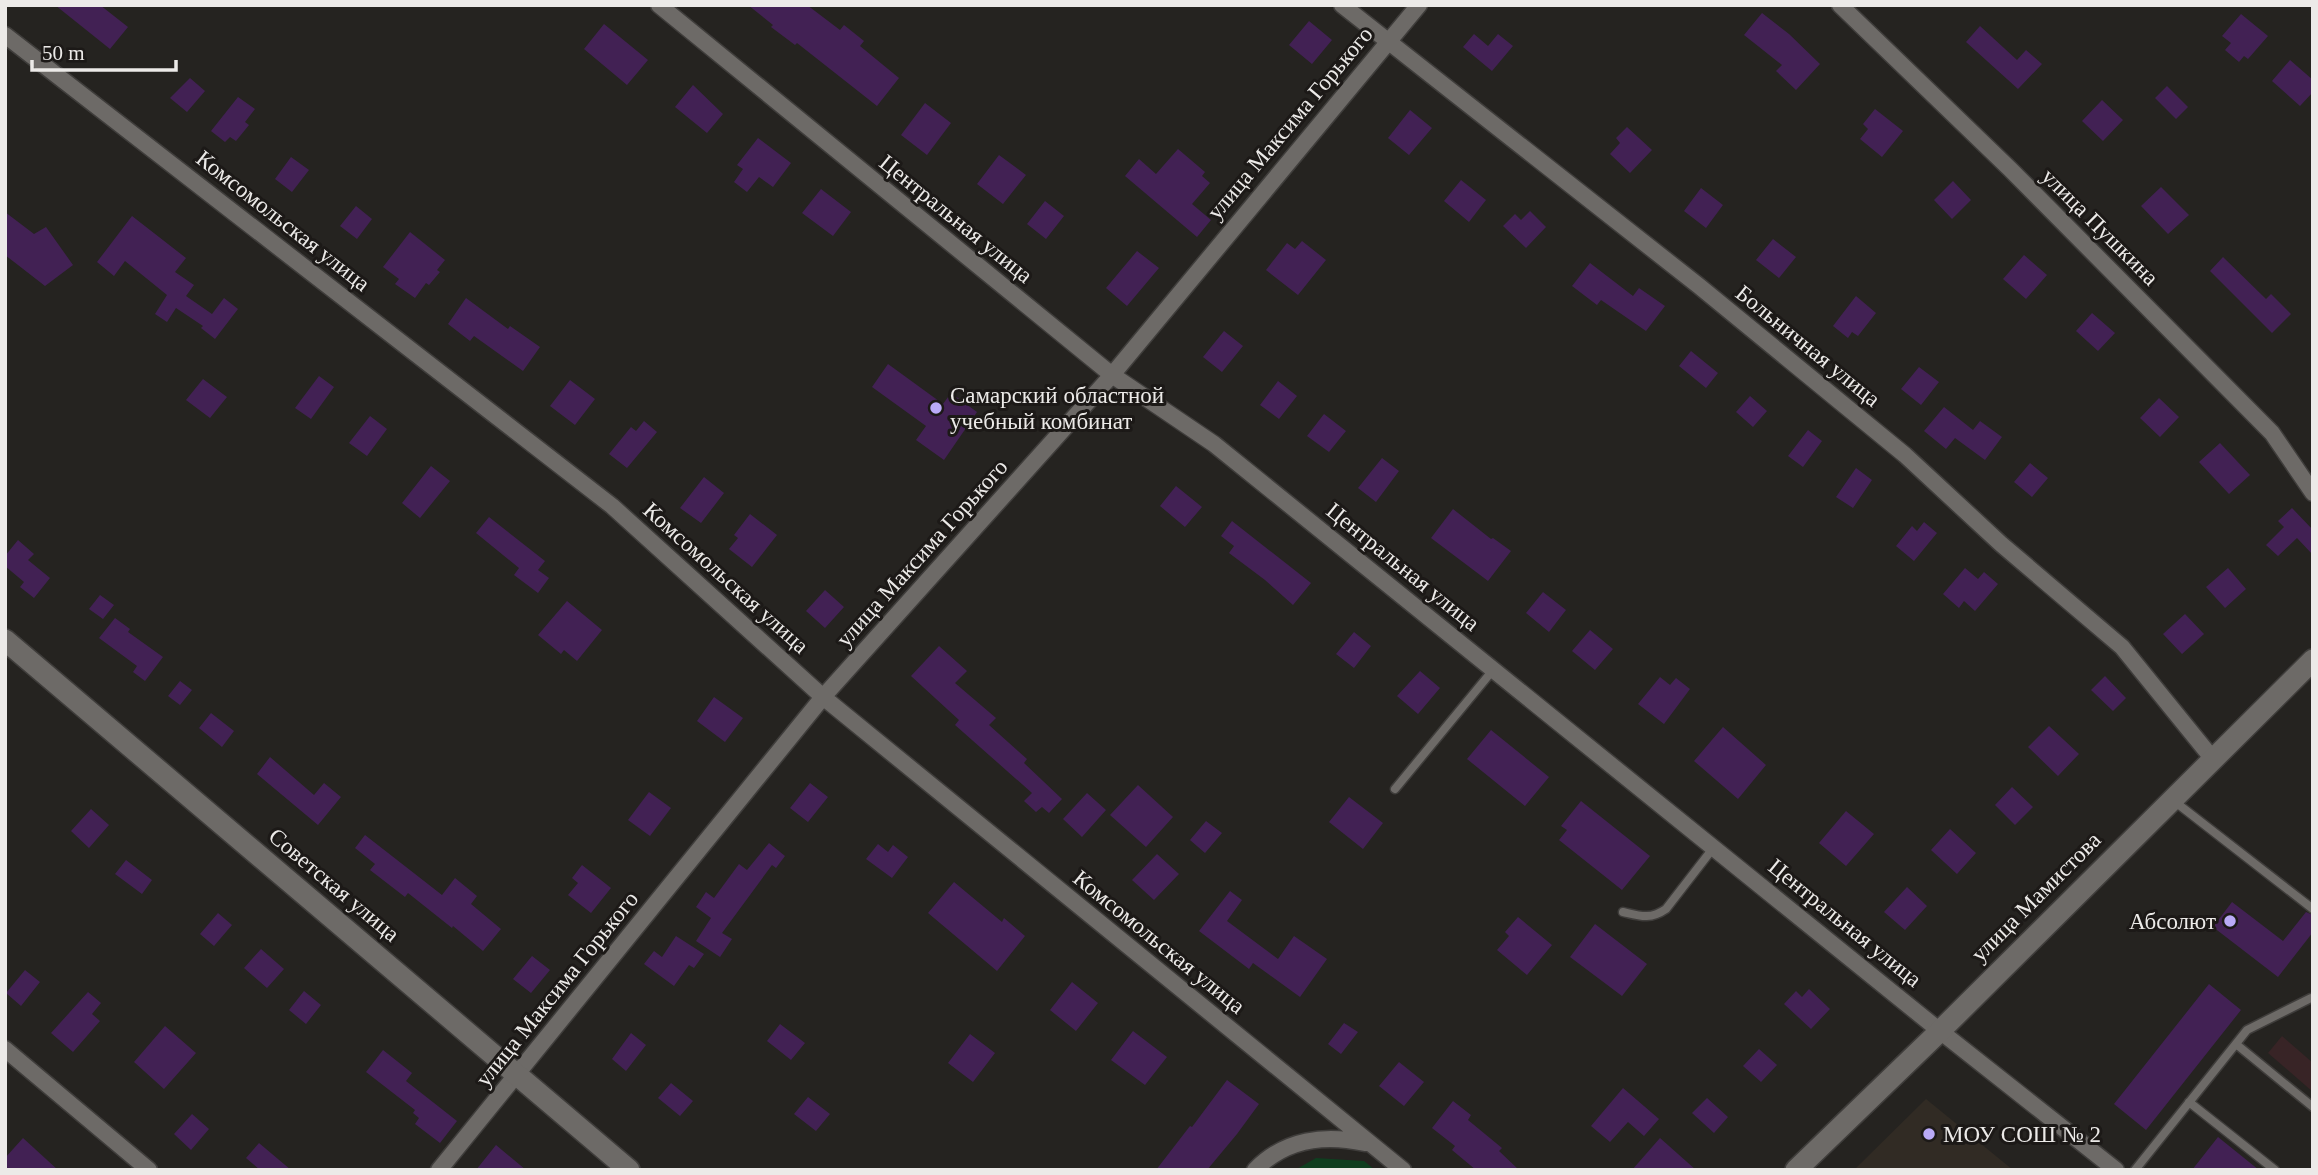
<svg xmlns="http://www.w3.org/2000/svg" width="2318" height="1175" font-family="Georgia,serif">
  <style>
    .built { fill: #312b24 }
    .industrial { fill: #382426 }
    .green { fill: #0f3e1f }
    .building { fill: #422154 }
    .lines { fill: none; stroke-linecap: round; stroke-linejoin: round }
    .service-casing { stroke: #3f3d3b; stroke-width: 11 }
    .minor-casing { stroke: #3f3d3b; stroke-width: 19 }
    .tertiary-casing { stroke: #3f3d3b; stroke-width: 24 }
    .service { stroke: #6d6a67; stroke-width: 8 }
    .minor { stroke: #6d6a67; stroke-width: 16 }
    .tertiary { stroke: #6d6a67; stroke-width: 21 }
    .poi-dot { fill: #baaaf7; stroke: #1c1917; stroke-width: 2.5 }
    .labels { text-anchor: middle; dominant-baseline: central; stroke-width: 6; stroke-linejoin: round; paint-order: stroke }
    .street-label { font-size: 23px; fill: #eceae8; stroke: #1c1917 }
    .poi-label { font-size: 23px; fill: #eceae8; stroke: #1c1917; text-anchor: start }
  </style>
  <rect width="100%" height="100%" fill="#252320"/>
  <path class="built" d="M1926 1099 2013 1170H1854Z"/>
  <path class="industrial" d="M2282 1036 2313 1063V1092L2268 1053Z"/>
  <path class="green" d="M1316 1158 1364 1161 1375 1170H1295Z"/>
  <path class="building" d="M55 5H100L128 27 110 49Z
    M748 5H807L840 30 844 25 864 41 860 46 899 78 877 106 797 43 795 45 771 27 773 25Z
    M1762 13 1789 34 1820 64 1796 90 1776 71 1782 65 1744 35Z
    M2241 14 2268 36 2248 59 2244 56 2239 62 2225 50 2231 43 2222 36Z
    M1309 21 1332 40 1312 64 1289 45Z
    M604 24 648 60 627 85 584 49Z
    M1980 26 2017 60 2026 50 2042 64 2018 89 1966 42Z
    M1474 34 1488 46 1498 34 1513 46 1492 71 1463 47Z
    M2290 60 2313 80V92L2300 106 2272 81Z
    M190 78 205 91 187 112 170 98Z
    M693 85 723 114 707 133 675 107Z
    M2167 86 2188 107 2176 119 2155 98Z
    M238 97 255 109 245 122 249 125 236 141 230 137 225 142 211 131Z
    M2102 100 2123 120 2103 141 2082 121Z
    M925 103 951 123 927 155 901 135Z
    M1875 109 1903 131 1882 157 1860 139 1868 129 1863 124Z
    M1410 110 1432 128 1409 155 1388 138Z
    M1627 127 1652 150 1630 173 1610 154 1620 143 1616 138Z
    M758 138 791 163 773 187 759 177 747 192 734 182 743 169 737 165Z
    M1178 149 1205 172 1202 176 1210 183 1192 204 1211 220 1197 237 1125 176 1139 159 1156 174Z
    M999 155 1026 175 1003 204 977 184Z
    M291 157 309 170 292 192 275 179Z
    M1461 180 1486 200 1469 222 1444 201Z
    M1953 181 1971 200 1952 219 1934 200Z
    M2161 187 2189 215 2168 234 2141 206Z
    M1701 188 1723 205 1706 228 1684 211Z
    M821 189 851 212 833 236 802 213Z
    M1045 201 1064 216 1046 239 1027 224Z
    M356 206 372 219 357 239 340 226Z
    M1530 211 1546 227 1526 248 1503 226 1515 214 1521 220Z
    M5 212 34 234 46 227 73 265 45 286 18 265 5 255Z
    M132 216 186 258 175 272 194 285 186 296 212 314 224 298 238 309 215 339 201 328 203 326 176 308 167 322 155 314 167 295 125 261 114 276 97 262Z
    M410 232 445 260 437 270 440 272 429 285 426 283 415 298 395 284 399 279 383 267Z
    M1773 239 1796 257 1779 278 1756 260Z
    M1302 241 1326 260 1298 295 1266 270 1287 243 1295 249Z
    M1137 251 1159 268 1127 306 1106 288Z
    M2024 255 2047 275 2026 299 2003 279Z
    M2223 257 2266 299 2271 294 2291 314 2272 333 2210 271Z
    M1590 263 1633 296 1639 288 1665 306 1646 331 1601 300 1597 305 1572 286Z
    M1856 296 1876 313 1858 336 1852 332 1848 338 1833 326Z
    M466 298 508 329 510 326 540 347 523 371 474 336 470 341 448 324Z
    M2092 313 2115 333 2098 351 2076 331Z
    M1224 331 1243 346 1222 372 1203 357Z
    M1691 351 1718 373 1706 388 1679 366Z
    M888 364 943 404 951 393 977 412 944 460 916 440 926 426 872 387Z
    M1919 367 1939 382 1921 405 1901 389Z
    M319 376 334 387 311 419 295 408Z
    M203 379 227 397 210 418 186 400Z
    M570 380 595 399 575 425 550 406Z
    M1278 381 1297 396 1279 419 1260 405Z
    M1750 396 1767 411 1753 427 1736 412Z
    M2159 398 2179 417 2160 437 2140 418Z
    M1944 407 1973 430 1980 421 2002 437 1985 460 1955 438 1946 449 1924 431Z
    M1324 414 1346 431 1329 452 1307 436Z
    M370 416 387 429 367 456 349 443Z
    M644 421 657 432 627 468 609 454 631 427 636 431Z
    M1808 430 1822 441 1803 467 1788 456Z
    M2220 443 2250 475 2229 494 2199 462Z
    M1382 458 1399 471 1376 502 1358 488Z
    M2030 463 2048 478 2032 497 2014 482Z
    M431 466 450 481 420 518 402 503Z
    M1856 468 1872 480 1853 508 1836 497Z
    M704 477 724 493 701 523 680 508Z
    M1176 486 1202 507 1185 527 1160 506Z
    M2292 508 2313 530V555L2297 538 2278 556 2266 545 2284 527 2278 521Z
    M1453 509 1491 539 1493 538 1511 551 1488 581 1431 538Z
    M750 514 777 535 752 567 729 549 738 538 734 535Z
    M489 517 545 561 538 570 549 578 538 593 514 575 519 568 476 533Z
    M1232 521 1311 583 1293 605 1265 580 1229 553 1234 546 1221 536Z
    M1924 522 1937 533 1914 561 1896 546 1912 526 1917 531Z
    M18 540 34 554 28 560 50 578 34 598 20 587 24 582 5 566V556Z
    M1965 568 1978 579 1984 572 1998 584 1975 611 1964 601 1959 608 1943 594Z
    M2228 568 2246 589 2225 608 2206 587Z
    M825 590 844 607 825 628 806 611Z
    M1543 592 1566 610 1549 632 1526 613Z
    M100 595 114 605 103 619 89 609Z
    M567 601 602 630 577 661 564 650 561 654 538 635Z
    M2185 614 2204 634 2182 654 2163 634Z
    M115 618 130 629 128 632 163 657 145 681 133 672 137 666 99 638Z
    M1590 630 1613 649 1595 670 1572 651Z
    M1354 632 1371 646 1354 668 1336 654Z
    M939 646 967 671 955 683 996 718 989 725 1027 759 1024 763 1062 799 1049 813 1042 807 1036 812 1024 801 1032 793 955 725 959 720 911 676Z
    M1420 671 1440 688 1418 714 1397 696Z
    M2105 676 2126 698 2113 711 2091 690Z
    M1660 677 1670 685 1676 678 1690 689 1664 724 1638 704Z
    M180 681 192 690 180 705 168 696Z
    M714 697 743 718 725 742 697 721Z
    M211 713 234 731 222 747 199 728Z
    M2049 726 2079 754 2058 776 2028 747Z
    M1723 727 1766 765 1738 799 1694 761Z
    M1491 730 1549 777 1525 806 1467 759Z
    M270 757 314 795 324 783 341 797 318 825 257 774Z
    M810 783 828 797 808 822 790 808Z
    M1138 785 1173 817 1146 847 1110 815Z
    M2012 787 2033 807 2015 825 1995 805Z
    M649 792 671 808 650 836 628 820Z
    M1087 793 1106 810 1082 837 1063 819Z
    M1349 797 1383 823 1363 849 1329 822Z
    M1581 801 1650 856 1622 890 1559 840 1567 830 1561 826Z
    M91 809 109 825 89 848 71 831Z
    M1846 811 1874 834 1846 866 1819 843Z
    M1206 821 1222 833 1205 853 1190 840Z
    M1950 829 1976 853 1957 874 1931 850Z
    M365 835 442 895 455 878 477 896 471 904 501 929 483 951 453 926 452 928 408 893 405 897 370 870 375 864 355 848Z
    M769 843 785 856 776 868 772 865 722 933 732 939 720 957 696 941 711 918 696 907 706 892 714 898 739 864 747 870Z
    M878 844 888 852 893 845 908 857 892 878 866 859Z
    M1157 854 1179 874 1154 900 1132 880Z
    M126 860 152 880 142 894 115 874Z
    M582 865 611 888 591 913 568 895 578 883 572 878Z
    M954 882 1002 922 1004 918 1025 936 997 971 928 913Z
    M1907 887 1927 906 1905 930 1884 912Z
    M1230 891 1242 900 1227 921 1278 959 1294 936 1327 959 1300 997 1253 963 1249 969 1199 931Z
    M2232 902 2283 941 2306 912 2313 915V932L2278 977 2213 927Z
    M218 913 232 925 214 946 200 934Z
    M1518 917 1552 945 1527 975 1497 950 1509 936 1505 932Z
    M1595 924 1647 964 1622 996 1570 957Z
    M676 936 704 954 694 968 689 965 674 986 644 964 654 951 662 957Z
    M261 949 284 969 267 988 244 968Z
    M532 956 550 970 531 993 513 979Z
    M25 970 40 982 21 1006 6 993Z
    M1072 982 1098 1003 1076 1031 1050 1010Z
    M2209 984 2241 1010 2146 1130 2114 1104Z
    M1809 989 1830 1009 1811 1029 1784 1004 1796 991 1802 997Z
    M304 991 321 1005 306 1024 289 1010Z
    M88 992 101 1003 92 1014 100 1021 73 1052 51 1033Z
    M1344 1023 1358 1032 1341 1054 1328 1044Z
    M780 1024 805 1043 791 1060 767 1041Z
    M165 1026 196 1053 164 1089 134 1062Z
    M1133 1031 1167 1057 1145 1085 1111 1060Z
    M631 1033 646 1045 626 1071 612 1059Z
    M970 1034 995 1053 973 1082 948 1063Z
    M1759 1049 1777 1065 1761 1082 1743 1066Z
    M383 1050 412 1073 406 1081 457 1121 440 1143 415 1124 419 1118 413 1113 415 1110 366 1072Z
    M1399 1062 1424 1082 1404 1106 1379 1086Z
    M1227 1080 1259 1104 1237 1134 1207 1170H1156L1190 1126 1192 1127Z
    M671 1083 693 1101 680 1116 658 1098Z
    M1623 1088 1659 1119 1644 1136 1628 1122 1610 1142 1591 1126Z
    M808 1097 830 1114 816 1131 794 1114Z
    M1707 1098 1728 1117 1714 1133 1692 1113Z
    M1453 1101 1471 1115 1468 1120 1502 1148 1499 1151 1519 1170H1476L1452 1150 1455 1146 1432 1128Z
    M192 1114 209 1129 191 1150 174 1134Z
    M2218 1137 2259 1170H2192Z
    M23 1138 58 1170H5V1158Z
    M1660 1138 1696 1170H1632Z
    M259 1143 291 1170H260L246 1158Z
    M496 1145 526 1170H476Z"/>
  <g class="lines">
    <g class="service-casing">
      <path id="service" d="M1395 789 1493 670
        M2174 801 2313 909
        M1623 912C1640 916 1650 920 1666 909L1714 847
        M2236 1044 2313 1107
        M2189 1102 2275 1170
        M2135 1170 2247 1030 2311 998 2313 999"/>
    </g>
    <g class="minor-casing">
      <path id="minor" d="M659 5 1112 375 1214 444 1940 1031 2116 1170
        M1342 5 1699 286 1905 455 2001 544 2122 647 2212 758
        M1840 5 2010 169 2272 433 2313 493
        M5 35 612 506 823 697 1403 1170
        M5 1049 149 1170
        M439 1170 823 697 1112 375 1419 5
        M1255 1170C1285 1139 1325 1134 1365 1143"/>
    </g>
    <g class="tertiary-casing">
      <path id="tertiary" d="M5 640 629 1170
        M1796 1170 1940 1031 2313 660"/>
    </g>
    <use href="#service" class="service"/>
    <use href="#minor" class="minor"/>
    <use href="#tertiary" class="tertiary"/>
  </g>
  <g class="poi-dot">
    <circle cx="936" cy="408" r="7"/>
    <circle cx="2230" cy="921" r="7"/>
    <circle cx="1929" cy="1134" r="7"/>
  </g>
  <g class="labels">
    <g class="street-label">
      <text transform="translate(1290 123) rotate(-50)">улица Максима Горького</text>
      <text transform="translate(956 219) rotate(39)">Центральная улица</text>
      <text transform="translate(283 221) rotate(38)">Комсомольская улица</text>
      <text transform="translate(2100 227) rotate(45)">улица Пушкина</text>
      <text transform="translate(1808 346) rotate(39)">Больничная улица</text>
      <text transform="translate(922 553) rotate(-48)">улица Максима Горького</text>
      <text transform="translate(1403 567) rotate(39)">Центральная улица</text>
      <text transform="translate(726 578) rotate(42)">Комсомольская улица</text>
      <text transform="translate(334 885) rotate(40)">Советская улица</text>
      <text transform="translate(2036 897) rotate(-45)">улица Мамистова</text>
      <text transform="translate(1845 923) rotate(39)">Центральная улица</text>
      <text transform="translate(1159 942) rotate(39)">Комсомольская улица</text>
      <text transform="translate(557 989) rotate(-51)">улица Максима Горького</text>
    </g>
    <g class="poi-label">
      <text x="950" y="395">Самарский областной<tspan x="950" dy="26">учебный комбинат</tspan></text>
      <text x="2216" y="921" text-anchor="end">Абсолют</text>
      <text x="1943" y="1134">МОУ СОШ № 2</text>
    </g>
  </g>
  <rect width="2318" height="1175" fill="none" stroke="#eceae8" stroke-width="14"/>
  <path d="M32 60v10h144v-10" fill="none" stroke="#eceae8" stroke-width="3.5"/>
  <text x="42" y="60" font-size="21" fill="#eceae8" stroke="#1c1917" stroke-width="5" paint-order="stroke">50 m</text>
</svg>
